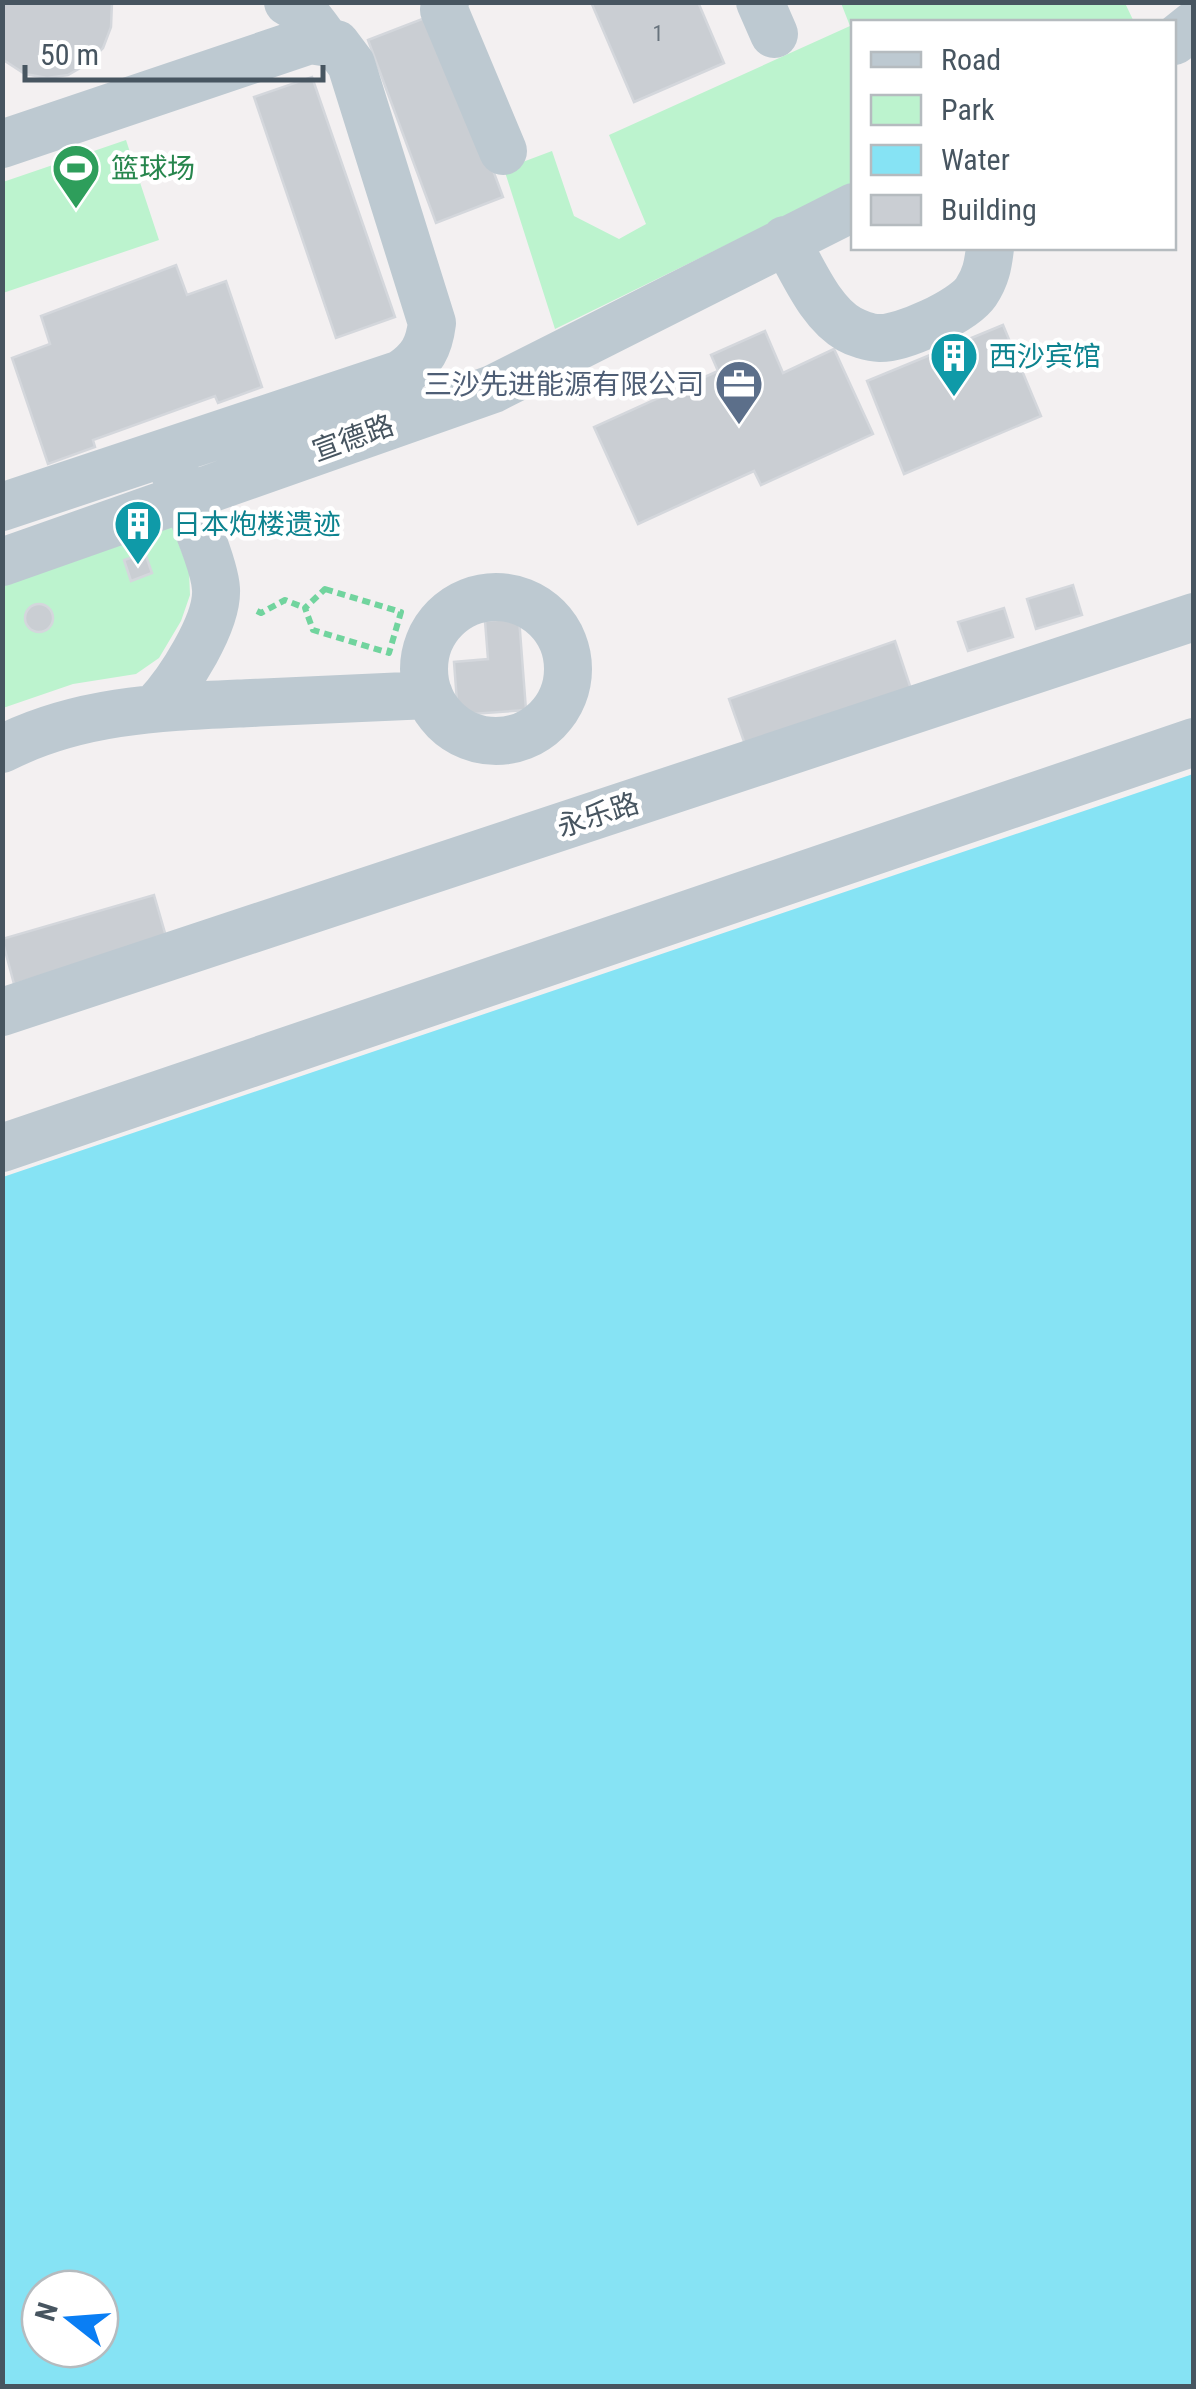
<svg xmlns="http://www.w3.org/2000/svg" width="1196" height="2389" font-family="'Roboto Condensed','Noto Sans SC',sans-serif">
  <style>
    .green { fill: #bcf3ce }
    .water { fill: #86e3f4; fill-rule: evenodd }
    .building { fill: #caced3; stroke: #d4d7dc; stroke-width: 2.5 }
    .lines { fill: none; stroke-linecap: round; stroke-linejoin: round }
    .path { stroke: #71d49e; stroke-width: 6; stroke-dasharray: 8 5; stroke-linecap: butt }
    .minor { stroke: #bdc9d1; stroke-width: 48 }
    .labels { text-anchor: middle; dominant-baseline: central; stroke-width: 9; stroke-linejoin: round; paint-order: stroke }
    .number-label { font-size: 22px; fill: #68737d }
    .leisure-label { font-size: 28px; fill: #27864d; stroke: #fff; text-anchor: start }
    .culture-label { font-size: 28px; fill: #0d838f; stroke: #fff; text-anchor: start }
    .service-label { font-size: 28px; fill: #4e5e75; stroke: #fff; text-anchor: end }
    .street-label { font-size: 28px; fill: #475560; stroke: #fff }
  </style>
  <rect width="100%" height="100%" fill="#f3f0f1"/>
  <path class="green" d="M841 3H1125L1134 22H854L853 183 555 329 504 169 552 151 574 216 619 239 646 224 609 135 850 26Z
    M126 140 159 240 3 293V182Z
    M164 506 189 571 190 595 181 621 159 658 136 674 73 684 3 708 2 562Z"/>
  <path class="water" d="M1193 774V2386H3V1177ZM40 2289H100V2349H40Z"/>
  <path class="building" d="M2 2H112L111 27 103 48 87 64 68 75 47 78 25 74 2 59Z
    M591 2H698L724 63 634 102Z
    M435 14 503 197 436 223 368 40Z
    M312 77 395 317 336 338 254 97Z
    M176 265 187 295 226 281 262 387 218 403 215 396 93 440 95 447 48 464 12 358 50 344 41 316Z
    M1003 325 1041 416 904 474 867 381Z
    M765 331 783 373 834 349 873 434 761 485 754 471 638 524 594 427 718 371 711 355Z
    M145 553 152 573 131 581 124 560Z
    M1073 585 1082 615 1036 629 1027 599Z
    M25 618a14 14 0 1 1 28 0a14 14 0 1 1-28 0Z
    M1004 608 1013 637 968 651 958 622Z
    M519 618 526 710 458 715 454 662 488 659 485 621Z
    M895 641 913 695 748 753 729 699Z
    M154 895 167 940 14 984 2 939Z"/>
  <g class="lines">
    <path class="path" d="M325 589 401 612 389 653 313 630 305 608Z
      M257 611 261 613 285 600 305 608"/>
    <path class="minor" d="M288 2C305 10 314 25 325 40
      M445 2 444 10 503 151
      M760 2 774 34
      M1174 41 1194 25
      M2 144 310 40 336 44 351 64 432 323C429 347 422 360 401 374L2 507
      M785 240C803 269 819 312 849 329 856 333 870 338 879 338 902 339 963 311 976 292 986 277 988 265 990 248
      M2 562 493 389 854 207
      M424 669a72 72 0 1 1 144 0a72 72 0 1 1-144 0Z
      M156 707C179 683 218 623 216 589 215 564 184 494 173 469
      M2 749C80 709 165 707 251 703 310 700 369 698 429 695
      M2 1012 1194 617
      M2 1148 1194 742"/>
  </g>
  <defs>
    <g id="stadium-pin" transform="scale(2.5)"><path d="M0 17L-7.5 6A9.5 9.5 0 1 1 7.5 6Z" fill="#2e9e5b" stroke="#fff"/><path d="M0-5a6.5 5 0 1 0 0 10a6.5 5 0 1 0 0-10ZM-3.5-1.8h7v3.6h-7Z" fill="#fff"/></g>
    <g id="building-pin" transform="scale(2.5)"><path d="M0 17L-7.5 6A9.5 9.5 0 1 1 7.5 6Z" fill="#0f9aa8" stroke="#fff"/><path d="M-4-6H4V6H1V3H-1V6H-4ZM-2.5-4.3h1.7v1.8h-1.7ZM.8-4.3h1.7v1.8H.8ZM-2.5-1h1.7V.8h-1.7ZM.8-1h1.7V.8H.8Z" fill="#fff"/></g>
    <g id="office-pin" transform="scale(2.5)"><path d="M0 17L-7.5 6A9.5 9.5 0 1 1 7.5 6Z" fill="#5c6f8a" stroke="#fff"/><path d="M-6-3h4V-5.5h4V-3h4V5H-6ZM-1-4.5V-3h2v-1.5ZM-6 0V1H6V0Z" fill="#fff"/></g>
  </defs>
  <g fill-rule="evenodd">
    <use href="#stadium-pin" x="76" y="168"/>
    <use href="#building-pin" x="954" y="356"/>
    <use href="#office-pin" x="739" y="384"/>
    <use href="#building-pin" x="138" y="524"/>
  </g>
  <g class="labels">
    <g class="number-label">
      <text x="658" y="33">1</text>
    </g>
    <g class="leisure-label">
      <text x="111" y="168">篮球场</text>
    </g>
    <g class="culture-label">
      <text x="989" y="356">西沙宾馆</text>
      <text x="173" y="524">日本炮楼遗迹</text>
    </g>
    <g class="service-label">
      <text x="704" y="384">三沙先进能源有限公司</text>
    </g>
    <g class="street-label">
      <text transform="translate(353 438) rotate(-20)">宣德路</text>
      <text transform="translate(598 815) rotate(-18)">永乐路</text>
    </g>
  </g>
  <rect width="1196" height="2389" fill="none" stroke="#475560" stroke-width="10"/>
  <rect x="851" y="20" width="325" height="230" fill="#ffffff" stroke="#b5bbbf" stroke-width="2.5"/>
  <rect x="871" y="52" width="50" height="15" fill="#bdc9d1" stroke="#b5bbbf" stroke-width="2.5"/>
  <text x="941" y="70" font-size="30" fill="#475560">Road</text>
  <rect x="871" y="95" width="50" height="30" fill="#bcf3ce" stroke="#b5bbbf" stroke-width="2.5"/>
  <text x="941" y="120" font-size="30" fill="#475560">Park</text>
  <rect x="871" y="145" width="50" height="30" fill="#86e3f4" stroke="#b5bbbf" stroke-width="2.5"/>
  <text x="941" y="170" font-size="30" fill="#475560">Water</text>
  <rect x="871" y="195" width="50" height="30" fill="#caced3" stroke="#b5bbbf" stroke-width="2.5"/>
  <text x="941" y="220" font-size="30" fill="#475560">Building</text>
  <g transform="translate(70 2319) rotate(287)"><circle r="48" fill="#ffffff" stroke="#b5bbbf" stroke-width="2.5"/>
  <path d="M0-8L18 38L0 25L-18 38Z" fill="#0a7ef4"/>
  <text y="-15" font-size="28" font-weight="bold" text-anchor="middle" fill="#475560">N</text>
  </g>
  <path d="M25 65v15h298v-15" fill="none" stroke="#475560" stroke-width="5"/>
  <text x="40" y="65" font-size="30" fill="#475560" stroke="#ffffff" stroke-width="8" paint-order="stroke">50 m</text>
</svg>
